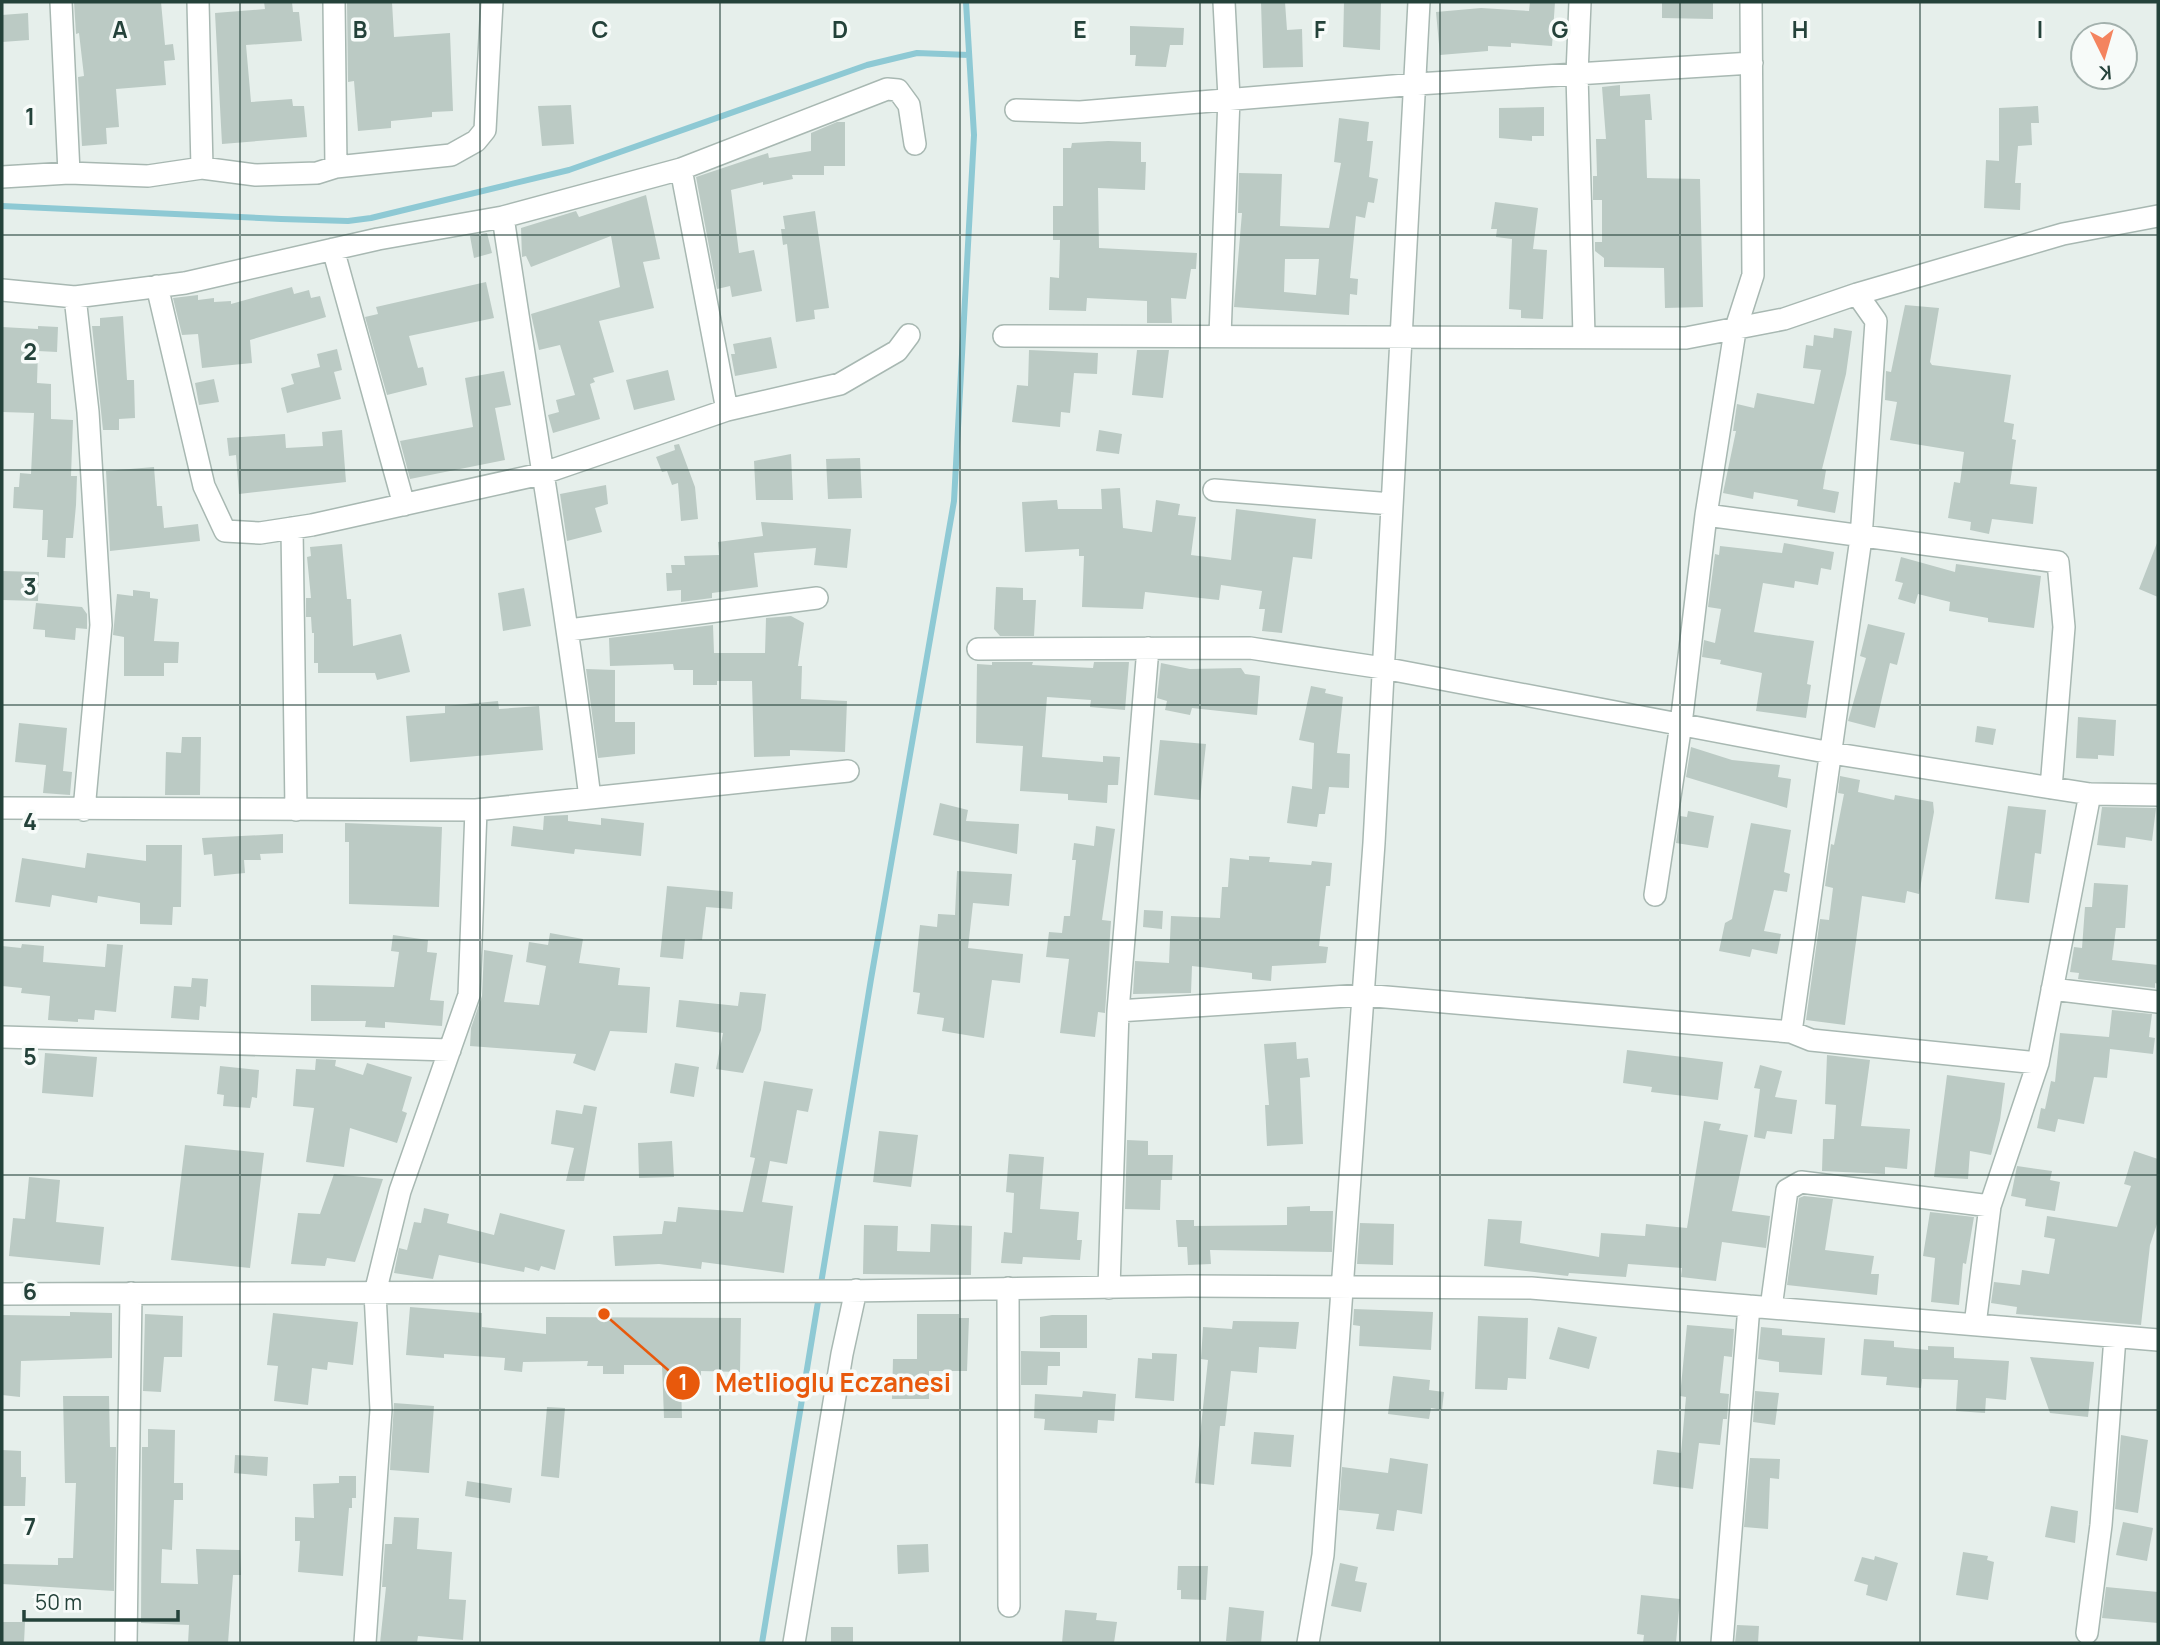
<svg xmlns="http://www.w3.org/2000/svg" width="2160" height="1645" font-family="Manrope,sans-serif">
  <style>
    .lines { fill: none; stroke-linecap: round; stroke-linejoin: round }
    .stream { stroke: #8ec9d4; stroke-width: 6 }
    .building { fill: #bbcac4; fill-rule: evenodd }
    .minor-casing { stroke: #a8b8b2; stroke-width: 24 }
    .minor { stroke: #fff; stroke-width: 21 }
    .grid { fill: none; stroke: #24423a; stroke-width: 2; stroke-opacity: 0.55 }
    .grid-label { font-size: 23px; text-anchor: middle; font-weight: bold; fill: #24423a; stroke: #f7fbf9; stroke-width: 7; stroke-linejoin: round; paint-order: stroke }
    .leader { fill: none; stroke: #e8590c; stroke-width: 2.5 }
    .callout-dot { fill: #e8590c; stroke: #f7fbf9; stroke-width: 2.5 }
    .mark-label { font-size: 21px; text-anchor: middle; font-weight: bold; fill: #fff }
    .callout-label { font-size: 26px; text-anchor: middle; font-weight: bold; fill: #e8590c; stroke: #f7fbf9; stroke-width: 7; stroke-linejoin: round; paint-order: stroke }
  </style>
  <rect width="100%" height="100%" fill="#e6efeb"/>
  <g class="lines">
    <path class="stream" d="M2 206 281 219 348 221 371 218 569 170 867 65 917 53 969 55
      M762 1643 871 979 954 501 974 135 966 2"/>
  </g>
  <path class="building" d="M74 2H161L165 45 173 44 175 60 164 61 166 85 116 89 119 127 106 128 107 144 82 146 78 77 84 76 79 33 76 34Z
    M264 2H292L293 12H299L302 41 246 45 251 102 292 99 293 106H304L307 137 222 144 215 13 265 9Z
    M347 2H392L394 37 450 33 453 111 432 112V117L391 121V128L358 131 354 81 348 82Z
    M1261 2H1285L1287 30 1302 29 1303 67 1263 68Z
    M1344 2H1381L1380 50 1343 47Z
    M1530 2H1555L1552 46 1511 43V47L1488 46V51L1440 55 1436 12 1481 8 1529 11Z
    M1662 2H1713V19L1662 18Z
    M28 13 29 40 2 42V15Z
    M1130 26 1184 28 1183 45H1170L1166 67 1135 66 1136 55H1130Z
    M1620 85V96L1650 94 1652 120H1645L1647 178 1700 179 1703 307 1665 308 1664 268 1604 267V258L1595 251V242H1602V200H1593V176H1597L1596 139H1606L1602 87Z
    M571 105 574 144 542 146 538 106Z
    M2038 106 2039 123H2031L2032 145 2018 146 2015 183H2021L2020 210 1984 208 1986 160 1999 161V108Z
    M1544 107V136H1532V141L1499 138V108Z
    M1339 118 1369 122 1367 141H1373L1369 177 1378 179 1374 203 1368 202 1365 218 1356 216 1350 278 1358 279 1357 295 1350 294 1349 315 1234 307 1242 213H1238L1239 173 1282 174 1280 226 1329 228 1341 163 1334 162ZM1285 259H1319L1316 295 1284 292Z
    M837 122H845V166H824V175H792L793 179 763 185V182L731 190 739 253 754 250 762 291 732 297 730 286 717 289 696 177 768 153 769 158 811 151V133Z
    M1108 141 1141 142V162H1146L1145 190 1098 188 1099 248 1197 253 1196 269H1191L1186 299 1171 298 1172 323H1147V301L1087 298 1086 311 1049 310 1050 277 1059 278 1060 240H1053V206H1063V148H1071L1072 143Z
    M646 195 660 259 643 262 654 308 599 321 614 372 593 378 595 382 590 384 600 419 553 433 548 415 559 412 556 400 575 395 560 345 539 350 531 314 620 287 611 236 531 267 526 256 522 257 521 228 576 211 579 217Z
    M1495 202 1538 208 1533 249 1547 250 1543 319 1521 318V310L1509 309 1512 239 1496 237 1497 229H1491Z
    M815 211 829 308 814 310 815 319 796 322 787 244 783 245 781 229H785L783 216Z
    M487 233 492 253 474 258 470 236Z
    M486 282 494 318 409 336 418 368 423 367 427 385 387 395 365 317 378 314 376 307Z
    M292 287 294 294 309 290 311 298 320 296 326 317 250 340 252 363 202 368 198 334 182 335 173 298 198 295V300L214 298V302L231 301V304Z
    M1905 305 1939 308 1930 362 1932 365 2011 375 2004 422 2014 424 2012 439 2016 440 2010 484 2037 487 2033 524 1992 519 1989 534 1970 530 1971 522 1948 518 1954 482 1960 483 1964 452 1890 440 1897 402 1885 400 1886 371 1891 372Z
    M123 316 127 380H134L135 418 119 419V430H103L92 326H100V318Z
    M38 326 58 327 57 352 38 351 37 383 51 384V419L73 420 71 476H77L76 505 73 538H66L65 558 47 557 48 540H42L43 510 13 508 14 487H19L20 473 31 474 34 413 2 412V327L38 329Z
    M1834 328 1852 331 1846 374 1822 469 1826 470 1823 489 1839 492 1835 513 1797 506 1798 500 1754 492 1753 499 1723 493 1736 431H1733L1737 404 1754 408 1757 393 1814 404 1821 370 1803 368 1806 345 1813 346 1814 335 1833 338Z
    M771 337 777 368 735 376 731 354H735L733 344Z
    M337 349 342 370 334 372 341 399 287 413 281 388 294 384 291 374 320 367 317 354Z
    M1029 350 1098 353 1097 374 1074 373 1070 413 1061 412 1060 427 1012 422 1017 385 1028 386Z
    M1137 350H1169L1163 398 1132 395Z
    M668 370 675 400 634 410 626 380Z
    M504 371 511 405 495 408 505 460 410 479 400 441 473 427 465 378Z
    M214 379 219 402 199 405 195 383Z
    M342 430 346 482 239 494 236 455 229 456 227 438 285 434 286 448 323 446 322 432Z
    M1099 430 1122 434 1119 454 1096 451Z
    M679 444 695 487 698 519 681 521 678 483 672 485 667 471 662 472 656 457 675 450 674 445Z
    M791 454 793 500H756L754 461Z
    M860 458 862 498 828 499 826 459Z
    M154 467 157 506H162L164 528 198 524 200 541 110 551 106 471Z
    M606 485 608 504 595 508 602 532 567 541 560 494Z
    M1120 488 1123 528 1152 532 1156 500 1180 504 1178 515 1196 517 1191 555 1231 560 1236 509 1316 519 1312 559 1293 557 1282 633 1262 631 1265 609H1259L1262 591 1221 585 1219 600 1145 592 1143 609 1082 607 1084 556H1079V549L1025 552 1022 502 1057 500 1058 509H1102L1101 489Z
    M761 522 851 529 847 568 814 565 816 548 754 553 758 587 712 593V598L681 602V590L667 591 666 573H672L671 565H685L684 556 719 555 718 542 763 536Z
    M1784 543 1834 552 1831 570 1821 568 1818 585 1795 581 1794 588 1763 583 1754 632 1814 641 1807 684 1811 685 1806 718 1756 711 1762 673 1720 664 1721 660 1702 657 1704 640 1715 643 1721 609 1708 607 1715 554 1719 555 1720 546 1782 553Z
    M2157 543 2158 544V597L2139 589Z
    M342 544 347 599H351L353 646 401 634 410 672 377 680 375 673H318V663H314V633H312L311 617H306V598H311L307 557 311 556 310 547Z
    M1901 557 1955 572 1956 564 2041 576 2034 628 1988 622V618L1949 611 1950 602 1918 594 1915 604 1898 599 1903 583 1895 581Z
    M2 571 39 572 38 601 2 600Z
    M996 587 1023 588V600H1036L1034 636H1000L994 629Z
    M524 588 531 626 503 631 498 593Z
    M133 590 150 592V598L158 599 154 641 179 642 178 663H164V676H124V637L113 635 117 594 133 596Z
    M36 603 82 607 87 614V629L76 628 75 640 45 637V630L33 629Z
    M791 616 804 623 798 666H802L801 699 847 701 845 752 790 750V756L754 757 752 681H717V685H693V670H674L673 664 610 666 609 638 713 625 714 653H765L766 618Z
    M1868 624 1905 633 1897 665 1890 663 1875 728 1848 721 1866 658 1860 656Z
    M992 662H1033L1032 665 1093 668 1094 662H1129L1125 710 1090 707 1091 700 1047 697 1042 757 1103 762V756L1120 757 1118 785H1108L1107 803 1068 800V794L1020 791 1023 746 976 743 977 664 992 665Z
    M1161 663 1190 669 1241 668 1245 674 1260 676 1257 715 1192 708 1190 715 1165 710 1167 701 1157 698Z
    M586 669 615 670V722H635V754L598 758Z
    M1311 686 1326 689 1325 693 1343 697 1337 753 1350 754 1349 788 1329 787 1325 814H1319L1317 827 1287 823 1292 786 1312 789 1314 743 1299 740Z
    M498 701 499 709 539 706 543 750 410 762 406 716 445 713V706Z
    M2078 717 2116 720 2114 756 2098 755V759L2076 758Z
    M19 723 67 728 63 771 72 772 70 795 43 793 46 765 15 762Z
    M1977 726 1996 729 1993 745 1975 742Z
    M182 737H201L200 795H165L166 752 181 753Z
    M1160 740 1206 744 1200 800 1154 795Z
    M1691 747 1732 760 1780 765 1778 777 1791 779 1787 808 1686 777Z
    M1840 776 1860 780 1858 792 1894 800 1895 795 1933 802 1934 812 1919 894 1907 891 1905 903 1862 896 1845 1025 1806 1020 1820 919 1829 920 1833 888 1825 886 1831 844 1834 845 1844 794 1838 793Z
    M940 803 968 810 966 821 1019 824 1017 854 933 835Z
    M2008 806 2046 810 2041 854 2035 853 2029 903 1995 899Z
    M2102 807 2156 808 2152 841 2126 837 2125 848 2097 845Z
    M1688 811 1714 816 1708 848 1676 843 1680 816 1687 817Z
    M568 815V821L601 825V818L644 823 641 856 575 849 574 854 511 846 513 826 543 830 544 816Z
    M345 823 442 827 439 907 349 904V842H345Z
    M1751 823 1791 830 1784 872 1790 874 1787 892 1774 890 1764 931 1781 934 1777 954 1752 949 1750 957 1719 951 1725 923 1732 919Z
    M1096 826 1115 829 1102 920 1111 921 1105 1013 1098 1012 1095 1037 1060 1033 1069 959 1046 957 1049 932 1062 933 1064 916H1070L1076 860H1072L1074 843 1094 846Z
    M283 834V853L260 854 261 860H244L245 873 214 876 212 854 204 855 202 838Z
    M146 845H182L181 907H173L172 925 140 924V903L98 896 97 903 52 895 50 907 15 902 22 858 85 868 87 853 146 861Z
    M1249 856 1270 857 1269 862 1311 865 1312 861 1332 863 1330 886H1326L1319 946 1328 947 1326 963 1272 966 1271 981 1252 979V973L1192 966 1191 993 1133 994 1135 961 1169 963 1171 916 1220 918 1222 887H1228L1230 858 1249 860Z
    M957 871 1012 874 1009 906 973 903 968 948 1023 954 1020 983 992 980 984 1038 942 1031 944 1018 917 1014 920 993 913 992 920 925 937 927 938 914 955 915Z
    M2094 883 2128 885 2125 928H2116L2112 960 2158 965V984L2155 983V988L2078 979 2079 973 2070 972 2074 947 2082 948 2085 907H2092Z
    M667 886 733 892 732 909 706 907 702 940 685 939 683 959 660 957Z
    M1144 910 1163 911 1162 929 1143 927Z
    M550 933 583 939 579 963 620 968 618 985 650 987 647 1033 610 1031 595 1071 573 1063 576 1054 470 1046 471 1028 482 996 484 950 513 955 504 1002 539 1005 546 966 526 962 529 942 548 945Z
    M393 935 428 940 427 952 437 953 430 1000 444 1001 442 1026 385 1022V1028L365 1027 366 1021H311V985L394 987 399 952 391 951Z
    M22 944 44 946 43 962 105 967 107 944 123 945 116 1012 95 1010 94 1020 78 1019V1022L48 1020 50 996 21 993 22 988 2 986V946L21 948Z
    M192 978 208 979 206 1007 200 1006 199 1020 171 1018 174 986 191 987Z
    M740 992 766 994 761 1030 743 1073 716 1069 723 1033 676 1027 679 1000 738 1006Z
    M2112 1010 2152 1014 2149 1037 2155 1038 2153 1054 2110 1049 2107 1078 2094 1077 2084 1124 2058 1119 2055 1132 2037 1128 2041 1108 2045 1109 2051 1081 2055 1082 2060 1033 2109 1037Z
    M1296 1042 1297 1059 1308 1058 1310 1077 1300 1078 1303 1144 1267 1146 1265 1105H1269L1264 1044Z
    M1627 1050 1723 1062 1718 1100 1651 1092 1652 1087 1623 1083Z
    M45 1053 97 1057 93 1097 42 1093Z
    M1827 1055 1870 1060 1861 1126 1910 1129 1907 1169 1885 1167V1174L1822 1171 1823 1139H1834L1836 1105 1825 1104Z
    M316 1059 336 1060 335 1066 363 1075 367 1063 412 1077 402 1111 407 1113 397 1143 350 1128 344 1167 306 1162 314 1108 293 1106 296 1069 315 1070Z
    M675 1063 699 1067 694 1097 670 1093Z
    M1760 1065 1782 1071 1775 1097 1797 1100 1792 1134 1767 1131 1765 1139 1754 1137 1760 1089 1754 1088Z
    M220 1066 259 1070 257 1098 252 1097 250 1108 223 1106 224 1095 217 1094Z
    M1947 1075 2005 1083 2000 1120 1991 1155 1970 1151 1968 1179 1934 1177Z
    M764 1081 813 1089 808 1112 797 1110 787 1164 770 1161 762 1202 793 1206 784 1273 702 1262 701 1269 659 1264 615 1266 613 1236 662 1234 664 1221 676 1222 678 1207 743 1212 755 1158 750 1157Z
    M584 1105 597 1107 584 1181H566L574 1148 551 1144 556 1110 582 1114Z
    M1704 1121 1721 1124 1719 1130 1748 1135 1732 1211 1770 1216 1766 1248 1722 1242 1716 1281 1681 1277 1682 1268 1628 1264 1626 1277 1569 1273 1568 1276 1484 1266 1488 1219 1522 1221 1520 1243 1599 1257 1601 1233 1645 1236 1646 1224 1687 1228Z
    M879 1131 918 1135 911 1187 873 1182Z
    M1127 1140 1148 1141V1155H1173L1172 1180H1161L1160 1210 1125 1209Z
    M672 1141 674 1177 639 1178 638 1143Z
    M185 1145 264 1153 250 1268 171 1260Z
    M2134 1151 2158 1159V1221L2150 1245 2141 1325 2016 1314 2017 1307 1991 1303 1994 1282 2020 1285 2022 1270 2049 1274 2055 1239 2044 1237 2047 1216 2117 1227 2131 1186 2124 1184Z
    M1009 1154 1044 1157 1040 1209 1079 1212 1077 1240H1082L1080 1260 1023 1257 1022 1264 1001 1263 1004 1232 1012 1233 1014 1193 1006 1192Z
    M2017 1166 2052 1171 2050 1180 2060 1182 2055 1211 2025 1206 2026 1199 2011 1196Z
    M334 1174 383 1179 355 1262 327 1258 325 1266 291 1264 298 1213 320 1214Z
    M29 1177 60 1180 56 1222 104 1227 100 1265 9 1256 13 1218 25 1219Z
    M1804 1196 1833 1199 1825 1250 1874 1256 1871 1274H1879L1877 1295 1787 1285 1799 1198Z
    M1310 1206V1211H1333L1332 1252 1210 1250 1211 1264 1188 1265 1187 1247H1178L1176 1220H1194V1226L1287 1225V1207Z
    M424 1208 449 1214 447 1223 494 1235 500 1213 565 1230 555 1270 541 1266 539 1271 525 1267 524 1272 439 1255 433 1279 394 1273 399 1248 407 1250 414 1222 421 1223Z
    M1930 1212 1974 1217 1966 1264 1963 1263 1959 1305 1931 1302 1935 1258 1923 1256Z
    M1360 1223 1394 1224 1393 1265 1357 1264Z
    M931 1224 972 1226 971 1275 863 1274 864 1225 898 1226 897 1251 930 1252Z
    M410 1307 482 1313V1327L546 1334V1317L741 1318 740 1372 701 1371V1385H681L682 1418H664L662 1365H624V1374H603V1366H587L588 1361 523 1362 522 1372 504 1370 505 1358 444 1354V1358L406 1355Z
    M1354 1309 1433 1312 1431 1350 1359 1346 1360 1326 1353 1325Z
    M70 1312 112 1313V1358L21 1361 20 1397 2 1395V1315L70 1316Z
    M273 1313 358 1322 353 1365 328 1362 327 1370 312 1368 308 1405 274 1401 278 1366 267 1365Z
    M145 1314 183 1316 182 1357H164L161 1392 143 1391Z
    M917 1314H959V1318H969L967 1371H929V1399H892L893 1359H917Z
    M1052 1315H1087V1348H1040V1317Z
    M1478 1316 1528 1318 1526 1379 1508 1378 1507 1390 1475 1389Z
    M1233 1321 1299 1322 1296 1349 1259 1347 1257 1373 1231 1371 1225 1426H1220L1214 1485 1195 1483 1208 1360 1201 1359 1203 1327 1232 1329Z
    M1687 1325 1734 1329 1732 1357 1724 1356 1720 1393 1729 1394 1727 1419H1723L1720 1445 1699 1443 1693 1489 1653 1484 1657 1450 1681 1453 1686 1397 1680 1396Z
    M1558 1327 1597 1337 1589 1369 1549 1359Z
    M1761 1327 1782 1329V1335L1825 1338 1822 1375 1779 1372V1362L1758 1359Z
    M1864 1339 1894 1341V1347L1928 1350V1346L1954 1347V1358L2009 1361 2006 1400 1986 1398 1985 1413 1956 1411 1958 1380 1922 1379 1921 1388 1886 1385 1887 1377 1861 1375Z
    M1021 1351 1060 1352V1366H1048L1047 1385H1021Z
    M1152 1353 1177 1354 1174 1401 1135 1398 1138 1358 1152 1359Z
    M2030 1357 2094 1362 2088 1417 2050 1413Z
    M1393 1376 1430 1380 1429 1390 1444 1392 1442 1410 1431 1408 1429 1419 1388 1414Z
    M1083 1391 1116 1394 1114 1421 1098 1420 1097 1433 1044 1430 1045 1419 1034 1418 1035 1394 1082 1397Z
    M1755 1391 1779 1393 1775 1425 1753 1422Z
    M63 1396H109L110 1447H116L114 1591 2 1584V1564L58 1565V1558H73L76 1483H65Z
    M394 1403 434 1406 429 1473 390 1470Z
    M547 1407 565 1408 559 1478 541 1476Z
    M148 1429 175 1430 174 1483H183V1500H174L172 1550 162 1549 161 1583 198 1584 196 1549 240 1550 241 1575H233L228 1643H188L189 1625 141 1623 142 1447H148Z
    M1254 1432 1294 1435 1291 1467 1251 1464Z
    M2121 1435 2148 1440 2138 1513 2115 1509Z
    M2 1450 21 1451V1477H26L25 1506H2Z
    M235 1455 268 1457 267 1476 234 1473Z
    M1390 1458 1428 1464 1422 1514 1397 1510 1394 1531 1376 1529 1379 1514 1339 1510 1342 1467 1388 1473Z
    M1750 1458 1780 1459 1779 1479 1770 1478 1768 1529 1744 1527Z
    M339 1476H356V1498H352V1508H349L343 1576 298 1572 300 1541H295V1517L314 1518 313 1484 339 1483Z
    M467 1481 512 1488 510 1503 465 1496Z
    M2051 1506 2078 1511 2075 1543 2045 1537Z
    M394 1517 419 1518 417 1549 452 1552 449 1599 466 1600 463 1640 418 1636 417 1643H380L386 1587H382L385 1544H392Z
    M2123 1522 2153 1528 2147 1561 2116 1555Z
    M928 1544 929 1572 898 1574 897 1545Z
    M1963 1552 1988 1556 1987 1560 1994 1562 1988 1600 1956 1595Z
    M1875 1556 1898 1563 1887 1601 1866 1595 1868 1585 1854 1581 1862 1557 1874 1560Z
    M1340 1563 1358 1567 1355 1581 1367 1583 1361 1612 1331 1606Z
    M1178 1566H1208L1206 1600 1181 1599V1590H1177Z
    M2106 1587 2158 1592V1623L2102 1618Z
    M1641 1595 1680 1599 1676 1643H1643L1644 1635 1637 1634Z
    M1229 1607 1264 1611 1261 1643 1226 1641Z
    M1065 1610 1097 1613 1096 1620 1117 1622 1114 1643H1062Z
    M2 1622H25L24 1643H2Z
    M1737 1625 1759 1626 1758 1643H1735Z
    M831 1627H853V1643H831Z"/>
  <g class="lines">
    <g class="minor-casing">
      <path id="minor" d="M61 2 69 173
        M198 2 202 168
        M334 2 336 167
        M1580 2 1577 74 1584 336
        M1016 110 1080 112 1417 84 1752 63
        M681 169 727 410
        M2 177 69 173 148 176 202 168 256 175 317 173 336 167 451 155 476 141 485 130 492 2
        M503 217C532 411 566 604 590 798
        M333 249 404 505
        M157 286 204 486 225 531 260 533 312 525 541 474 727 410 840 384 897 351 909 335
        M2 290 75 297 185 283 378 239 503 217 681 169 887 89 898 90 909 105 915 144
        M75 297 88 412 101 625 84 810
        M1004 336 1686 338 1784 319 1857 294 2063 234 2158 216
        M1220 336 1229 98 1224 2
        M1214 490 1392 504
        M1706 515 2058 562 2064 627 2051 788
        M292 528 296 810
        M569 630 817 598
        M978 649 1250 648 1383 668 1831 753 2090 794 2158 795
        M2 808 476 810 848 771
        M1655 895 1681 724 1706 515 1735 331 1753 275 1751 2
        M2052 989 2158 1002
        M1118 1011 1363 995 1791 1032 1811 1040 2038 1063
        M1791 1032 1861 538 1876 321 1857 294
        M2 1037 450 1050
        M1008 1288 1009 1606
        M1109 1288 1118 1011 1148 648
        M2 1294 847 1291 1189 1286 1531 1288 2158 1340
        M1771 1308 1787 1190 1801 1182 1990 1206
        M1975 1325 1990 1206 2038 1063 2090 794
        M2087 1633 2101 1525 2115 1337
        M126 1643 131 1293
        M365 1643 381 1410 375 1293 400 1191 469 995 476 810
        M794 1643 842 1354 856 1290
        M1308 1643 1323 1555 1374 843 1419 2
        M1722 1643 1749 1306"/>
    </g>
    <use href="#minor" class="minor"/>
  </g>
  <path class="grid" d="M240 2V1643M480 2V1643M720 2V1643M960 2V1643M1200 2V1643M1440 2V1643M1680 2V1643M1920 2V1643M2 235H2158M2 470H2158M2 705H2158M2 940H2158M2 1175H2158M2 1410H2158"/>
  <g class="grid-label">
    <text x="120" y="38">A</text>
    <text x="360" y="38">B</text>
    <text x="600" y="38">C</text>
    <text x="840" y="38">D</text>
    <text x="1080" y="38">E</text>
    <text x="1320" y="38">F</text>
    <text x="1560" y="38">G</text>
    <text x="1800" y="38">H</text>
    <text x="2040" y="38">I</text>
    <text x="30" y="125">1</text>
    <text x="30" y="360">2</text>
    <text x="30" y="595">3</text>
    <text x="30" y="830">4</text>
    <text x="30" y="1065">5</text>
    <text x="30" y="1300">6</text>
    <text x="30" y="1535">7</text>
  </g>
  <path class="leader" d="M604 1314L683 1383"/>
  <g class="callout-dot">
    <circle cx="604" cy="1314" r="7"/>
    <circle cx="683" cy="1383" r="18"/>
  </g>
  <g class="mark-label">
    <text x="683" y="1390">1</text>
  </g>
  <g class="callout-label">
    <text x="833" y="1392">Metlioglu Eczanesi</text>
  </g>
  <rect width="2160" height="1645" fill="none" stroke="#24423a" stroke-width="7"/>
  <g transform="translate(2104 56) rotate(175)"><circle r="33" fill="#f7fbf9" stroke="#a3b1ad" stroke-width="2"/>
  <path d="M0-5L12 26L0 18L-12 26Z" fill="#f4845f"/>
  <text y="-10" font-size="19" font-weight="bold" text-anchor="middle" fill="#24423a">K</text>
  </g>
  <path d="M24 1610v10h154v-10" fill="none" stroke="#24423a" stroke-width="3.5"/>
  <text x="35" y="1610" font-size="21" fill="#24423a" stroke="#f7fbf9" stroke-width="5" paint-order="stroke">50 m</text>
</svg>
